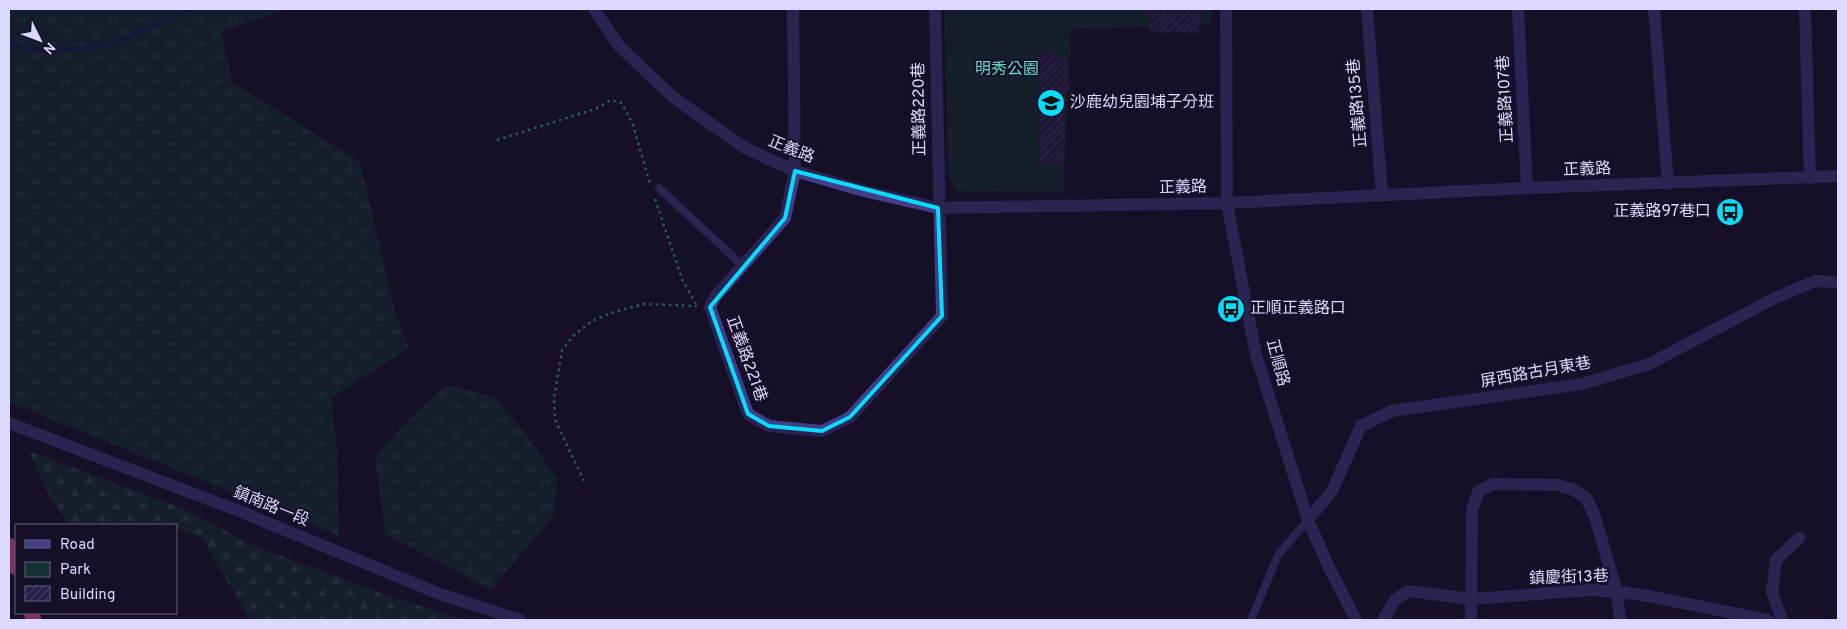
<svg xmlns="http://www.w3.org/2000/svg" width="1847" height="629" font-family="Overpass,'Noto Sans TC',sans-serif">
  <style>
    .grass { fill: url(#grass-tufts) }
    .forest { fill: url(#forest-firs) }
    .green { fill: #143232 }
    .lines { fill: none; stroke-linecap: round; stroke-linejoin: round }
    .stream { stroke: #0e234a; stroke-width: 4.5 }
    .building { fill: url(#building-hatch) }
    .path { stroke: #32b8b3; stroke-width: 2.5; stroke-dasharray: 2.5 4; stroke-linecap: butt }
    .service { stroke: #413d86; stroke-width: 8 }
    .minor { stroke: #413d86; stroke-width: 12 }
    .tertiary { stroke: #413d86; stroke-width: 12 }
    .motorway { stroke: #fc56a2; stroke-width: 15 }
    .marked { fill: none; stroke: #08dcfa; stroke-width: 4; stroke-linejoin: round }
    .labels { text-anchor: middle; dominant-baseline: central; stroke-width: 4; stroke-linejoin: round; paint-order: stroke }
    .park-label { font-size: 16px; fill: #64dec2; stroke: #151028 }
    .street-label { font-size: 16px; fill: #ddd8fe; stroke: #151028 }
    .poi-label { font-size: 16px; fill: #ddd8fe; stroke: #151028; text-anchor: start }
  </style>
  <defs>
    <pattern id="grass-tufts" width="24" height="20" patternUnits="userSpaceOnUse" patternTransform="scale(1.25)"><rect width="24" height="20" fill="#143232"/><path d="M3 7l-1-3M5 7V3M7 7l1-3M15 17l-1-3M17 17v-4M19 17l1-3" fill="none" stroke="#364f51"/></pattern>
    <pattern id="forest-firs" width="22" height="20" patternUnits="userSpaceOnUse" patternTransform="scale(1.25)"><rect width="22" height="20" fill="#143232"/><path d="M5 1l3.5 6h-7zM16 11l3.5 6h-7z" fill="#364f51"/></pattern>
    <pattern id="building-hatch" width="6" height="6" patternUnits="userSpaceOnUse" patternTransform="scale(1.25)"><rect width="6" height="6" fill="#271d49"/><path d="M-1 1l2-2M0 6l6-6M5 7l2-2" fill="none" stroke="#463d64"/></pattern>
  </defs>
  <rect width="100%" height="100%" fill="#151028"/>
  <path class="grass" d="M9 9H286L221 32 232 82 360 162 395 312 409 348 331 398 337 449 339 536 9 402Z
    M447 385 494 397 522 429 557 478 554 515 491 590 385 534 375 456 414 415Z"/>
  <path class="forest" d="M28 451 185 509 252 545 398 599 465 620H250L202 538 176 528V525L161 523 159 525H70L52 501Z"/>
  <path class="green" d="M944 9H1211V24L1071 29 1063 192 957 191 949 177Z"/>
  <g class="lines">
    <path class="stream" d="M9 44 46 51 107 46 192 9"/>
  </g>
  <path class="building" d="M1150 9H1200L1199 33 1150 32Z
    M1056 52 1060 61 1068 58 1066 81 1071 82 1070 90 1064 94 1063 163 1038 165 1039 55Z"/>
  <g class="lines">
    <path class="path" d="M497 140 595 109 611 100 622 103 633 125 650 184
      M655 199 682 279 697 306
      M584 481 555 420 554 398 562 350 573 336 592 321 614 312 644 304 697 306"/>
    <path class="service" d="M659 188 743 266
      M1251 620 1278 555 1308 520"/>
    <path class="minor" d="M594 9 619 46 673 97 745 148 795 171 864 191 938 208 1227 203 1527 188 1838 176
      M793 9 795 171 785 218 715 297 710 307 748 414 769 426 822 431 850 417 942 316 935 9
      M1226 9 1227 203 1256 355 1308 520 1328 565 1356 620
      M1367 9 1382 195
      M1518 9 1527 188
      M1654 9 1668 184
      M1805 9 1810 178
      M1308 520 1332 491 1361 426 1392 411 1582 384 1649 364 1775 298 1815 281 1838 282
      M1383 620 1395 600 1408 591 1472 599 1591 590 1617 592 1643 595 1768 620
      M1471 620 1472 510 1478 492 1492 484 1558 485 1574 490 1586 498 1594 514 1617 592 1620 620
      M1782 620 1772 592 1776 560 1799 538"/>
    <path class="tertiary" d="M9 423 239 511 440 594 520 620"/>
    <path class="motorway" d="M9 545 16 568
      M31 613 34 620"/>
  </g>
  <path d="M0 0H1847V629H0ZM795 171 938 208 942 316 850 417 822 431 769 426 748 414 710 307 785 218Z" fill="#151028" fill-opacity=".55" fill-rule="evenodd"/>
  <path class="marked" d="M795 171 938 208 942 316 850 417 822 431 769 426 748 414 710 307 785 218Z"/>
  <defs>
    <g id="school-disc" transform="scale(1.4375)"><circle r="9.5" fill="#08dcfa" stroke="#151028"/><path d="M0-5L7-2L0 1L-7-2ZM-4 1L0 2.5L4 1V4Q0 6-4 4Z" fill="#111"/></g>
    <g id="bus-disc" transform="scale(1.4375)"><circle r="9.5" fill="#08dcfa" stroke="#151028"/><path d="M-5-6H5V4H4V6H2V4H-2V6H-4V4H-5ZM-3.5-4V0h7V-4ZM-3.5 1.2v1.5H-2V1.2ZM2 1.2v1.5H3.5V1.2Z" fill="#111"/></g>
  </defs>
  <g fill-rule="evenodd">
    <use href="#school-disc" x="1051" y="103"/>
    <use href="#bus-disc" x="1730" y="212"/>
    <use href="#bus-disc" x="1231" y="309"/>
  </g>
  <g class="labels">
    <g class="park-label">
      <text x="1007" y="70">明秀公園</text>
    </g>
    <g class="street-label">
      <text transform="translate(1506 99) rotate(-93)">正義路107巷</text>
      <text transform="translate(1358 103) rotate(-95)">正義路135巷</text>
      <text transform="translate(920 109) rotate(-91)">正義路220巷</text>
      <text transform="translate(791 150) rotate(22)">正義路</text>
      <text transform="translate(1587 170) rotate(-2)">正義路</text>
      <text transform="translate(1183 188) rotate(-1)">正義路</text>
      <text transform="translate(746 359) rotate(70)">正義路221巷</text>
      <text transform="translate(1277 363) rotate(75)">正順路</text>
      <text transform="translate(1536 373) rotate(-10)">屏西路古月東巷</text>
      <text transform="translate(271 507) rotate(22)">鎮南路一段</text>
      <text transform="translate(1569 578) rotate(-2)">鎮慶街13巷</text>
    </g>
    <g class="poi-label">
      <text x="1070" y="103">沙鹿幼兒園埔子分班</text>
      <text x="1711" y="212" text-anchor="end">正義路97巷口</text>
      <text x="1250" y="309">正順正義路口</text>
    </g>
  </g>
  <rect width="1847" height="629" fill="none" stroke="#ddd8fe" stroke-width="20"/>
  <rect x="15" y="524" width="162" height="90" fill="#151028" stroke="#65607e"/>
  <rect x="25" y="540" width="25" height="8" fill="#413d86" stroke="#65607e"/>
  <text x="60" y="549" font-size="15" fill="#ddd8fe">Road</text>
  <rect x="25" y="562" width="25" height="15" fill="#143232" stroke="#65607e"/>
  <text x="60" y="574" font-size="15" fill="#ddd8fe">Park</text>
  <rect x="25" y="586" width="25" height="15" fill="url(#building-hatch)" stroke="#65607e"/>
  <text x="60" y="599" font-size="15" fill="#ddd8fe">Building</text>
  <g transform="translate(40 40) rotate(132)" stroke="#151028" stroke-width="4" paint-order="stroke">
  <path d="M0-4L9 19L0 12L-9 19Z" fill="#ddd8fe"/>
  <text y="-8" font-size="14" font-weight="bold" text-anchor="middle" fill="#ddd8fe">N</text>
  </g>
</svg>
